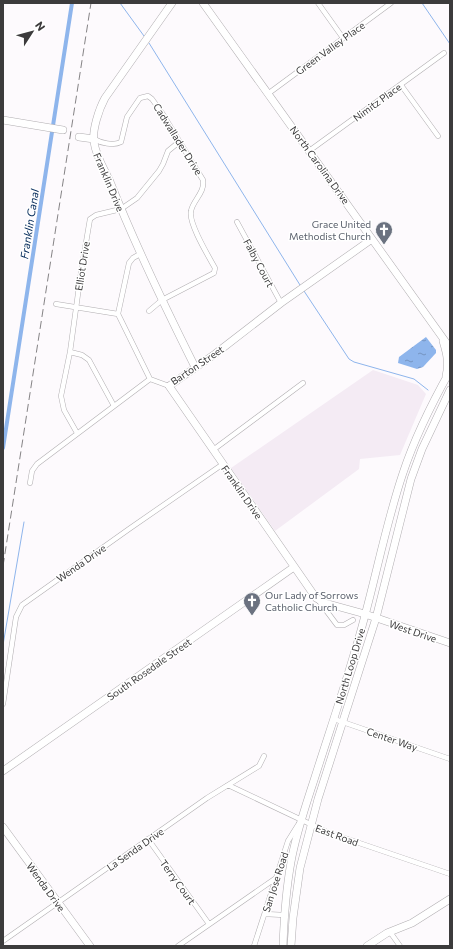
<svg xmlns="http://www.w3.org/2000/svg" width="453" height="949" font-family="Commissioner,sans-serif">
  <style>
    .built { fill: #f4ebf4 }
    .water { fill: url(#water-ripples) }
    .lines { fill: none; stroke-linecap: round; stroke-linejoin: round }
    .stream { stroke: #8eb5ec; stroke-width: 1 }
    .canal { stroke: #8eb5ec; stroke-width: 4 }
    .street-casing { stroke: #b1aeb1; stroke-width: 5.5 }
    .secondary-casing { stroke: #b1aeb1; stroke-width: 8 }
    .street { stroke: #fff; stroke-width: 4.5 }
    .secondary { stroke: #fff; stroke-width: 7 }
    .rail { stroke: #858385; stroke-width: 1; stroke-dasharray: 8 4; stroke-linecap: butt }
    .labels { text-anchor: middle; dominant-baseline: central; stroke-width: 3; stroke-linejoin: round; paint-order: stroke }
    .street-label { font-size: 10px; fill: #3c3b3c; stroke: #fff }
    .worship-label { font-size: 10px; fill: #5b616d; stroke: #fff; text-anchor: end }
    .water-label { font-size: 11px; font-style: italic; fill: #042a5a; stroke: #fff }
  </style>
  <defs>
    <pattern id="water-ripples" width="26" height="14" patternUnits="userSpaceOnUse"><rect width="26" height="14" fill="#8eb5ec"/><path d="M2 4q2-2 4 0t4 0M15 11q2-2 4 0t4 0" fill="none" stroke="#7594c0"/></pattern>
  </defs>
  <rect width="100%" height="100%" fill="#fdfafd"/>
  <path class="built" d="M373 370 418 385 426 394 400 455 360 459 359 469 275 531 231 468Z"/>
  <path class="water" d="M426 337 436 350V353L423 367 417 369 398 363 399 357Z"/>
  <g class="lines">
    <path class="stream" d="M120 3 144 36
      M422 3 450 44
      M149 43 300 285
      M304 291 349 359 354 362 414 379 428 390
      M3 645 24 522"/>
    <path class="canal" d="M3 448 72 3"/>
    <g class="street-casing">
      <path id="street" d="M318 3 343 38
        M401 85 438 136
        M269 93 391 3
        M94 139C101 143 113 146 121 142L127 117 140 98 148 96 152 99 162 113 203 180C205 193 193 200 191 211 188 223 209 257 215 268L214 273 162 300 149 311
        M309 151 444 53
        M237 222 281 303
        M140 254 133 258 129 263 118 314 150 379
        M56 304 118 314
        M70 352 82 355 89 360 114 406
        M150 379 169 386
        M77 433 64 410 61 396 70 352 81 272 90 219 96 215 121 209 137 198 159 171 163 164 168 151 179 142
        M213 450 303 383
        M30 483 32 471 37 464 150 379
        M319 601 337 625H344L353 620
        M3 704 16 617 22 605 129 529 223 464
        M334 719 450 759
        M228 785 327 832 450 874
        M148 839 209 924
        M265 914 284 915
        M390 932 400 946
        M3 941 207 798 259 766 264 756
        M178 946 276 878
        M254 946 288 841 298 825"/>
    </g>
    <g class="secondary-casing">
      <path id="secondary" d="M172 3 105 98C99 109 92 130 94 142 96 157 105 170 111 184 136 247 165 307 195 367
        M203 3 450 348
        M3 120 63 130
        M79 137 94 139
        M372 239 281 303 215 354 169 386 316 598 325 603 365 614 450 643
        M443 341C447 354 449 363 446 376
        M3 771 294 567
        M3 827 90 946
        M283 946C284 918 286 890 291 862 296 833 306 805 315 777 328 736 342 695 354 654 373 594 383 532 403 473 415 437 432 403 450 371
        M291 946 293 918 300 868 318 799 376 618 411 479 422 449 450 390
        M367 946 387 933 412 923 450 899"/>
    </g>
    <use href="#street" class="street"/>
    <use href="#secondary" class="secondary"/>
    <path class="rail" d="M3 566 91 3"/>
  </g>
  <defs>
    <g id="church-pin" transform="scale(0.9)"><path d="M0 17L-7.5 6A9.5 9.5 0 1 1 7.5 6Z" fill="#6b7280" stroke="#fff"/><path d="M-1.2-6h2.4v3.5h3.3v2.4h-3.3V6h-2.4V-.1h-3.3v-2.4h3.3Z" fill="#fff"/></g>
  </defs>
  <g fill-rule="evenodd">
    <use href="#church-pin" x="384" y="230"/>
    <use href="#church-pin" x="252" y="601"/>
  </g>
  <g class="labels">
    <g class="street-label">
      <text transform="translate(330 48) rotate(-36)">Green Valley Place</text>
      <text transform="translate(377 102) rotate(-36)">Nimitz Place</text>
      <text transform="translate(178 139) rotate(58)">Cadwallader Drive</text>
      <text transform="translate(320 165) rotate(54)">North Carolina Drive</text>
      <text transform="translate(109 182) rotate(67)">Franklin Drive</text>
      <text transform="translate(259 263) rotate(62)">Falby Court</text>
      <text transform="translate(82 266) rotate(-81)">Elliot Drive</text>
      <text transform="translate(197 365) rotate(-34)">Barton Street</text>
      <text transform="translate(242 492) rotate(55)">Franklin Drive</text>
      <text transform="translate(81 563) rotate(-35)">Wenda Drive</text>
      <text transform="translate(413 631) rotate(19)">West Drive</text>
      <text transform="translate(350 666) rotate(-73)">North Loop Drive</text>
      <text transform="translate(149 669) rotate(-35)">South Rosedale Street</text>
      <text transform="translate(392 739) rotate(19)">Center Way</text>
      <text transform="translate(337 835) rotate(20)">East Road</text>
      <text transform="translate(135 849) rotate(-35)">La Senda Drive</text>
      <text transform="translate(178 882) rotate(54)">Terry Court</text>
      <text transform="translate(275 882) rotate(-72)">San Jose Road</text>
      <text transform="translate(46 887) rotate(54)">Wenda Drive</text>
    </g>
    <g class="worship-label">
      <text x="371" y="224">Grace United<tspan x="371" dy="12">Methodist Church</tspan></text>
      <text x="265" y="595" text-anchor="start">Our Lady of Sorrows<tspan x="265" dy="12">Catholic Church</tspan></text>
    </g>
    <g class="water-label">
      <text transform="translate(29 224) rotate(-81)">Franklin Canal</text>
    </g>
  </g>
  <rect width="453" height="949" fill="none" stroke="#3c3b3c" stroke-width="8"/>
  <g transform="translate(32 32) rotate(54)" stroke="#ffffff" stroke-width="3" paint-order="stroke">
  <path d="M0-3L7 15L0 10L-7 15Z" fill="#3c3b3c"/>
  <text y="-6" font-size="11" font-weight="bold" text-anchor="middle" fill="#3c3b3c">N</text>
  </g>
</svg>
